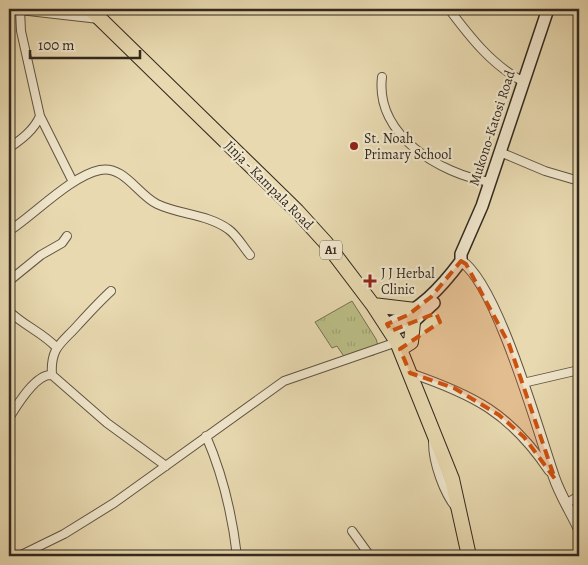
<svg xmlns="http://www.w3.org/2000/svg" width="588" height="565" font-family="Alegreya,serif">
  <style>
    .grass { fill: url(#grass-tufts); stroke: #767453 }
    .lines { fill: none; stroke-linecap: round; stroke-linejoin: round }
    .minor-casing { stroke: #605543; stroke-width: 10 }
    .tertiary-casing { stroke: #605543; stroke-width: 12 }
    .secondary-casing { stroke: #32291f; stroke-width: 14 }
    .trunk-casing { stroke: #32291f; stroke-width: 16 }
    .minor { stroke: #f0e6cc; stroke-width: 8 }
    .tertiary { stroke: #f0e6cc; stroke-width: 10 }
    .secondary { stroke: #f0e6cc; stroke-width: 11 }
    .trunk { stroke: #e8d9b0; stroke-width: 14 }
    .marked { fill: #cd520f; fill-opacity: 0.2; stroke: #cd520f; stroke-width: 4; stroke-dasharray: 10 6; stroke-linejoin: round }
    .poi-dot { fill: #8f2418; stroke: #f0e6cc; stroke-width: 2 }
    .labels { text-anchor: middle; dominant-baseline: central; stroke-width: 4.5; stroke-linejoin: round; paint-order: stroke }
    .shield { fill: #f0e6cc; stroke: #6b6253; stroke-width: 1 }
    .shield-label { font-size: 12px; font-weight: bold; fill: #32291f }
    .street-label { font-size: 14px; fill: #32291f; stroke: #f0e6cc }
    .poi-label { font-size: 14px; fill: #32291f; stroke: #f0e6cc; text-anchor: start }
  </style>
  <defs>
    <pattern id="grass-tufts" width="24" height="20" patternUnits="userSpaceOnUse" patternTransform="scale(1.25)"><rect width="24" height="20" fill="#bbbe87"/><path d="M3 7l-1-3M5 7V3M7 7l1-3M15 17l-1-3M17 17v-4M19 17l1-3" fill="none" stroke="#a1a374"/></pattern>
  </defs>
  <rect width="100%" height="100%" fill="#e8d9b0"/>
  <filter id="stains"><feTurbulence type="fractalNoise" baseFrequency=".004" numOctaves="4"/><feColorMatrix values="0 0 0 0 .2 0 0 0 0 .09 0 0 0 0 .02 0 0 0 .5 -.17"/></filter>
  <radialGradient id="worn" r=".72"><stop offset=".6" stop-color="#630" stop-opacity="0"/><stop offset="1" stop-color="#630" stop-opacity=".3"/></radialGradient>
  <path class="grass" d="M352 301 376 339 379 349 374 355 347 361 337 346 332 348 315 322Z"/>
  <g class="lines">
    <g class="minor-casing">
      <path id="minor" d="M11 9 99 19
        M244 9 246 10
        M449 9C470 37 491 64 522 81
        M382 77C375 135 440 174 490 182
        M40 116 73 182
        M9 148C22 139 34 130 40 116L21 31 20 10
        M500 152 545 171 579 181
        M9 231C35 214 71 176 100 170 124 165 138 195 157 204 180 215 207 214 228 229 237 235 243 247 250 255
        M9 281 41 255 62 243 67 236
        M9 311C24 326 42 332 57 348
        M410 373C474 395 510 413 549 471
        M52 375C50 347 62 343 78 325 89 313 99 302 111 291
        M523 383 579 370
        M9 418C17 405 36 373 52 375L107 423 166 466
        M206 436C223 475 232 513 237 556
        M433 442C433 463 444 494 457 509
        M567 503 579 496
        M352 531 370 556
        M19 556 64 534 114 503 284 381 397 342"/>
    </g>
    <g class="tertiary-casing">
      <path id="tertiary" d="M461 261C497 283 539 434 554 477 560 495 571 512 579 529"/>
    </g>
    <g class="secondary-casing">
      <path id="secondary" d="M387 324C420 310 440 289 461 261V254L482 206 548 9
        M391 331 413 322 434 303"/>
    </g>
    <g class="trunk-casing">
      <path id="trunk" d="M90 9 297 211 326 243 373 305 397 342 452 479 469 556
        M373 305 415 310
        M400 349 411 342 413 322"/>
    </g>
    <use href="#minor" class="minor"/>
    <use href="#tertiary" class="tertiary"/>
    <use href="#secondary" class="secondary"/>
    <use href="#trunk" class="trunk"/>
  </g>
  <path class="marked" d="M461 261 466 264 509 344 555 479 524 437 499 415 454 388 410 373 400 349 440 322 436 313 391 331 387 324 408 315 431 297Z"/>
  <g class="poi-dot">
    <circle cx="354" cy="146" r="5"/>
    <path d="M367.5 273.5h5v5h5v5h-5v5h-5v-5h-5v-5h5z"/>
  </g>
  <g class="labels">
    <rect class="shield" x="320" y="240.5" width="22" height="19" rx="4"/>
    <g class="shield-label">
      <text x="331" y="250">A1</text>
    </g>
    <g class="street-label">
      <text transform="translate(492 128) rotate(-72)">Mukono-Katosi Road</text>
      <text transform="translate(269 185) rotate(45)">Jinja - Kampala Road</text>
    </g>
    <g class="poi-label">
      <text x="364" y="138">St. Noah<tspan x="364" dy="16">Primary School</tspan></text>
      <text x="381" y="273">J J Herbal<tspan x="381" dy="16">Clinic</tspan></text>
    </g>
  </g>
  <rect width="588" height="565" fill="none" stroke="#e8d9b0" stroke-width="30"/>
  <rect x="10" y="10" width="568" height="545" fill="none" stroke="#32291f" stroke-width="2.5"/>
  <rect x="15" y="15" width="558" height="535" fill="none" stroke="#32291f"/>
  <path d="M30 50v8h110v-8" fill="none" stroke="#32291f" stroke-width="2.5"/>
  <text x="38" y="50" font-size="15" fill="#32291f" stroke="#f0e6cc" stroke-width="4" paint-order="stroke">100 m</text>
  <rect width="100%" height="100%" filter="url(#stains)"/>
  <rect width="100%" height="100%" fill="url(#worn)"/>
</svg>
